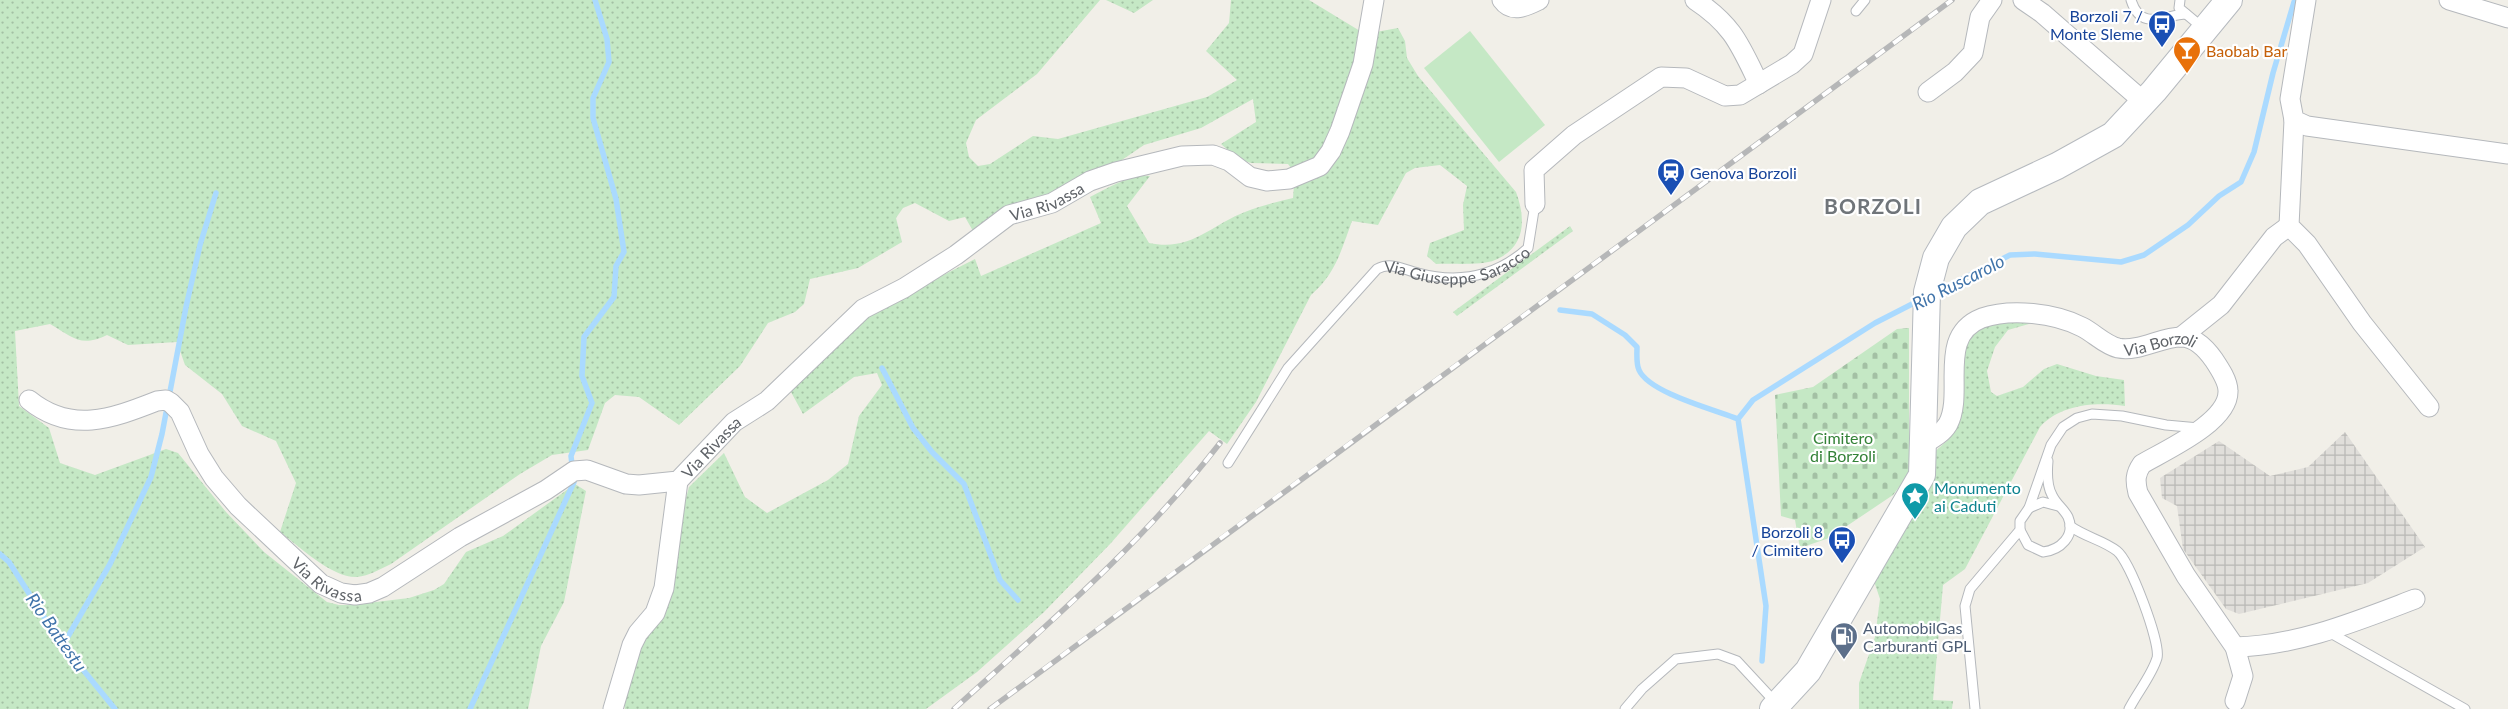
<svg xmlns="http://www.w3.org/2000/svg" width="2508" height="709" font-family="Lato,sans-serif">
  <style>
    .industrial { fill: url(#industrial-grid) }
    .grass { fill: url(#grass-dots) }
    .cemetery { fill: url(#cemetery-stones) }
    .pitch { fill: #c5e8c5 }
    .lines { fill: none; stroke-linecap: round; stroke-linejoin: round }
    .stream { stroke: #aadaff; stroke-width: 5.5 }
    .service-casing { stroke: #b5b8bc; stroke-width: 11 }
    .minor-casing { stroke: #b5b8bc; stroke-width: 21 }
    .secondary-casing { stroke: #b6babf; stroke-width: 28 }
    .service { stroke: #fff; stroke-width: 9 }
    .minor { stroke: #fff; stroke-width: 19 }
    .secondary { stroke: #fff; stroke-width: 26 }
    .rail-casing { stroke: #b6b7b8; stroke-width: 5.5 }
    .rail { stroke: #fff; stroke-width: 4; stroke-dasharray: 11; stroke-linecap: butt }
    .labels { text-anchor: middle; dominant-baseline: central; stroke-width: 4.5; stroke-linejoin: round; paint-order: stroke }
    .transit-label { font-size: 16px; fill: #164399; stroke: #fff; text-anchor: end }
    .food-label { font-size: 16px; fill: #c56008; stroke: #fff; text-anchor: start }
    .street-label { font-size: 16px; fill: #5f6368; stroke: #fff }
    .park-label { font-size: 16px; fill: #348238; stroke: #fff }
    .culture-label { font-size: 16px; fill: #0d838f; stroke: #fff; text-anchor: start }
    .service-label { font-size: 16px; fill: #4e5e75; stroke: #fff; text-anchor: start }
    .water-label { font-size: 18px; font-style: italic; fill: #4174aa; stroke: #fff }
    .district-label { font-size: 21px; font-weight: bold; letter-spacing: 1px; fill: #70757a; stroke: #fff }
  </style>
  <defs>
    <pattern id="industrial-grid" width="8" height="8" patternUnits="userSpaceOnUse" patternTransform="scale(1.25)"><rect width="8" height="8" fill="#e0deda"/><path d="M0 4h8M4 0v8" fill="none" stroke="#b9b8b5"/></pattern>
    <pattern id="grass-dots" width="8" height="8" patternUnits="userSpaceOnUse" patternTransform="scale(1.25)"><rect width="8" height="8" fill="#c5e8c5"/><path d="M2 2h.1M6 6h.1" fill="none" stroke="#a3c0a4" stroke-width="1.8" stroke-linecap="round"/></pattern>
    <pattern id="cemetery-stones" width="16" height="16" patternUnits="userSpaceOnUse" patternTransform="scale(1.25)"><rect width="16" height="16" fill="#c5e8c5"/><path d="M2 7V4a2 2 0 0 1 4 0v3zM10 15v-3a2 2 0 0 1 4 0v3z" fill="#a3c0a4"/></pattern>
  </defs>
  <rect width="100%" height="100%" fill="#f1efe8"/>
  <path class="industrial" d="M2345 432 2425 547 2368 583 2239 614 2226 609 2183 549 2177 506 2162 498 2160 478 2219 441 2270 476 2308 467Z"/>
  <path class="grass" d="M0 0H1100L1037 74 976 120 966 143 969 157 978 166 990 164 1033 136 1058 139 1207 97 1237 80 1206 51 1229 23 1231 0H1309L1365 34 1398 28 1405 41 1407 58 1418 76 1516 192C1526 219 1526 247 1495 260 1481 266 1451 263 1436 264L1427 256 1430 243 1464 230 1463 205 1467 186 1440 165 1415 168 1406 173 1378 225 1352 221C1341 251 1336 273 1311 295L1256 402 1227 444 1209 431 1111 543 1044 612 977 672 926 709H625L624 705 637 650 678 528 689 487 724 453 745 497 767 513 828 480 848 464 859 416 882 385 877 373 854 377 803 414 791 392 856 323 896 299 975 259 981 276 1101 223 1090 197C1109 188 1129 174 1150 176L1127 206 1149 243C1191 252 1211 225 1245 212 1260 206 1277 202 1293 198L1295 173 1288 164 1251 163 1238 159 1221 144 1256 122 1253 99 1201 128 1144 145 1116 164 973 231 965 217 949 221 915 203 903 208 896 218 902 242 858 268 810 279 804 304 795 312 768 323 740 366 679 425 639 397 615 395 605 403 588 450 552 455 520 474 391 564C380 569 369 576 357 577 332 578 300 547 280 532L296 483 276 441 242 426 222 394 185 365 177 342 128 345 107 335C80 348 73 337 50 324L15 331 19 406 49 428 60 463 95 475 166 449 178 453 226 512 264 552 327 602 339 605H351L409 598 434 590 444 584 466 552 503 536 575 484 586 491 564 602 541 646 528 709H0Z
    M1106 0H1153L1134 13Z
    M1570 226 1573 231 1457 316 1453 312Z
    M2004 322H2036L2008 330 1995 347 1987 371 1991 392 1997 396 2023 387 2044 369 2057 364 2096 376 2124 380 2125 406C2096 402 2061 404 2040 427L1965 569 1943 585 1933 700 1953 701 1952 709H1859V683L1875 637 1880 599 1873 578 1931 455 1949 439 1955 428 1960 358 1966 339 1979 328Z"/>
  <path class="cemetery" d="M1909 328V474L1893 495 1829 538 1800 548 1795 520 1781 516 1775 395 1813 387 1897 329Z"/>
  <path class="pitch" d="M1470 31 1545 125 1499 162 1424 68Z"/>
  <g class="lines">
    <path class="stream" d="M1935 293 2010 255 2035 254 2121 262 2144 255 2188 225 2219 196 2241 182 2254 152 2273 73 2294 2
      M1560 310 1592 314 1625 335 1637 347C1637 354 1636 364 1639 370 1649 393 1716 410 1738 419
      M882 368 913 428 932 452 964 484 1000 580 1018 600
      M0 554 9 562 58 639 115 709
      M63 645 110 564 151 477 162 434 186 307 200 245 216 193
      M1762 661 1766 606 1738 419 1753 400 1875 323 1920 300
      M470 709 574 482 571 456 592 403 582 376 584 337 614 297 616 266 624 252 616 199 593 118V98L609 62 607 39 595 0"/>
    <g class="service-casing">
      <g id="service">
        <path d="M2131 0C2141 32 2164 15 2186 14"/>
        <path d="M2180 0 2179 8 2203 28"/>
        <path d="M1856 11 1865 0"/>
        <path id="s1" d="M1228 463 1288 368 1377 269C1391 261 1404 270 1418 273 1459 284 1497 276 1528 248L1535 204"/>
        <path d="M2029 508 2043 502 2058 506"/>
        <path d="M2070 526C2085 537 2103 540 2117 551 2130 561 2161 643 2157 658 2152 675 2137 693 2129 709"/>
        <path d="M2020 530 2028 545 2043 552C2060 550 2076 536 2068 517 2064 509 2056 504 2052 495 2047 486 2047 472 2048 461"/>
        <path d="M2327 631 2465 709"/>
        <path d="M1625 709 1642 689 1676 659 1718 654 1737 661 1776 703"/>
        <path d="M1975 709 1965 606 1970 589 2020 530V521L2029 508 2051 445 2063 427 2077 418 2092 414 2122 416 2166 425 2199 428"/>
      </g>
    </g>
    <g class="minor-casing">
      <g id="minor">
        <path d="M1502 0C1512 14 1527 6 1539 0"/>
        <path d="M1695 0C1733 25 1740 45 1759 84"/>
        <path d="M2023 0 2042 13 2144 102"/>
        <path d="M2306 0 2290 99 2294 120 2307 126 2508 154"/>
        <path d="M2449 0 2508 18"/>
        <path d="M1928 92 1955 72 1973 53 1980 17 1992 0"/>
        <path d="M2294 120 2289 226 2307 244 2362 323 2429 407"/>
        <path d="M1535 204 1534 170 1574 135 1661 77 1686 78 1725 96 1740 95 1792 64 1803 54 1821 0"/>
        <path d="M2181 337 2221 305 2274 237 2289 226"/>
        <path id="s2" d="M29 400C71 434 111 419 157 401L166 400 171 403 180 412 199 454 214 478 238 506 321 584 341 593 355 595 369 593 383 587 460 537 546 490 574 471 587 470 626 484 639 485 678 481 734 422 767 401 863 309 904 288 956 255 1009 215 1052 203 1090 181 1116 172 1182 156 1213 155 1229 161 1250 177 1267 181 1289 179 1320 166 1331 151 1340 131 1363 64 1374 0"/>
        <path id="s3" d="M1922 445C1932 439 1942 434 1948 424 1965 392 1936 336 1982 318 2011 308 2055 313 2082 327 2094 333 2105 345 2118 348 2139 352 2161 337 2181 337 2195 337 2207 350 2214 360 2220 369 2228 381 2228 391 2229 422 2166 450 2142 464 2135 474 2135 481 2138 493L2186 576 2235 647 2243 676 2235 701"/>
        <path d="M2235 647C2297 646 2357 621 2415 599"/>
        <path d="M613 709 632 645 638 633 655 613 664 588 678 481"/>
      </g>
    </g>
    <g class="secondary-casing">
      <path id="secondary" d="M1773 709 1808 671 1922 475 1927 292 1936 258 1954 227 1980 202 2057 166 2113 135 2154 91 2229 0"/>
    </g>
    <use href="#service" class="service"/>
    <use href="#minor" class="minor"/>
    <use href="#secondary" class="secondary"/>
    <g class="rail-casing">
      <path id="rail" d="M954 709C1048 624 1142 544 1220 443
        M990 709C1310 471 1632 237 1952 0"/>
    </g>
    <use href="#rail" class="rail"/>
  </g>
  <defs>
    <g id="bus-pin" transform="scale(1.4375)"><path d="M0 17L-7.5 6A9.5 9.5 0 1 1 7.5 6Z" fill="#1a4fb4" stroke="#fff"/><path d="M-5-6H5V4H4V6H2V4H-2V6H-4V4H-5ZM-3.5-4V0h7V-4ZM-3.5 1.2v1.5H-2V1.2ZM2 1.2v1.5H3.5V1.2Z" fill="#fff"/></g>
    <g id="bar-pin" transform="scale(1.4375)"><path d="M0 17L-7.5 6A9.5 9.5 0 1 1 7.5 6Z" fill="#e8710a" stroke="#fff"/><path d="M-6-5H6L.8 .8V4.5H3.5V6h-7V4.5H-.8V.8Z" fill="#fff"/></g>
    <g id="station-pin" transform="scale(1.4375)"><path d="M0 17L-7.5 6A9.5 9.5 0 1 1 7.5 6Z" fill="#1a4fb4" stroke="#fff"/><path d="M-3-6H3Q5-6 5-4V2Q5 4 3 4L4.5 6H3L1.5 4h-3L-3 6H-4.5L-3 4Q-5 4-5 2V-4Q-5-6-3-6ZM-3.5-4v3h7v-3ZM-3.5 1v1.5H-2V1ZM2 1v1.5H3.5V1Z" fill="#fff"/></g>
    <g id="sight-pin" transform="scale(1.4375)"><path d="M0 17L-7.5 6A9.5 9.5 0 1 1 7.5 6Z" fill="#0f9aa8" stroke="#fff"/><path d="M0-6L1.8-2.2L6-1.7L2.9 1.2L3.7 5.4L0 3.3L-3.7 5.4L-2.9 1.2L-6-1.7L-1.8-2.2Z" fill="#fff"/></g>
    <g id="fuel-pin" transform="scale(1.4375)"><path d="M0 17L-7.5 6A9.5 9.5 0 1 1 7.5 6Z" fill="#5c6f8a" stroke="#fff"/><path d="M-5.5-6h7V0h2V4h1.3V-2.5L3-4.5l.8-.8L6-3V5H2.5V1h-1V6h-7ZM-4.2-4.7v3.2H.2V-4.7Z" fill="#fff"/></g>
  </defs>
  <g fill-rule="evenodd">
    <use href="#bus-pin" x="2162" y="24"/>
    <use href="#bar-pin" x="2187" y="50"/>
    <use href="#station-pin" x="1671" y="172"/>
    <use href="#sight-pin" x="1915" y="496"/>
    <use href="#bus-pin" x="1842" y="540"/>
    <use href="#fuel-pin" x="1844" y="636"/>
  </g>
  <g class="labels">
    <g class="transit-label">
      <text x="2143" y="15">Borzoli 7 /<tspan x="2143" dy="18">Monte Sleme</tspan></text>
      <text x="1690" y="172" text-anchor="start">Genova Borzoli</text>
      <text x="1823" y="531">Borzoli 8<tspan x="1823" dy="18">/ Cimitero</tspan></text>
    </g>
    <g class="food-label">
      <text x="2206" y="50">Baobab Bar</text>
    </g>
    <g class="street-label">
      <text stroke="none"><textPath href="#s2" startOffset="1252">Via Rivassa</textPath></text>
      <text stroke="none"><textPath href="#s1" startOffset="329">Via Giuseppe Saracco</textPath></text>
      <text stroke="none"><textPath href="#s3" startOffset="340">Via Borzoli</textPath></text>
      <text stroke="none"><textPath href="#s2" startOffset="832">Via Rivassa</textPath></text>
      <text stroke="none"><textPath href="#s2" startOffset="392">Via Rivassa</textPath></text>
    </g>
    <g class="park-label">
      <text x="1843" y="437">Cimitero<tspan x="1843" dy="18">di Borzoli</tspan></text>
    </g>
    <g class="culture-label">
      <text x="1934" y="487">Monumento<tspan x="1934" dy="18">ai Caduti</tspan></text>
    </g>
    <g class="service-label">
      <text x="1863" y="627">AutomobilGas<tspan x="1863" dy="18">Carburanti GPL</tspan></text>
    </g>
    <g class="water-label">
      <text transform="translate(1958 282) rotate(-27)">Rio Ruscarolo</text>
      <text transform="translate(57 632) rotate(55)">Rio Battestu</text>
    </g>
    <g class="district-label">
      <text x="1873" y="205">BORZOLI</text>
    </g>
  </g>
</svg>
